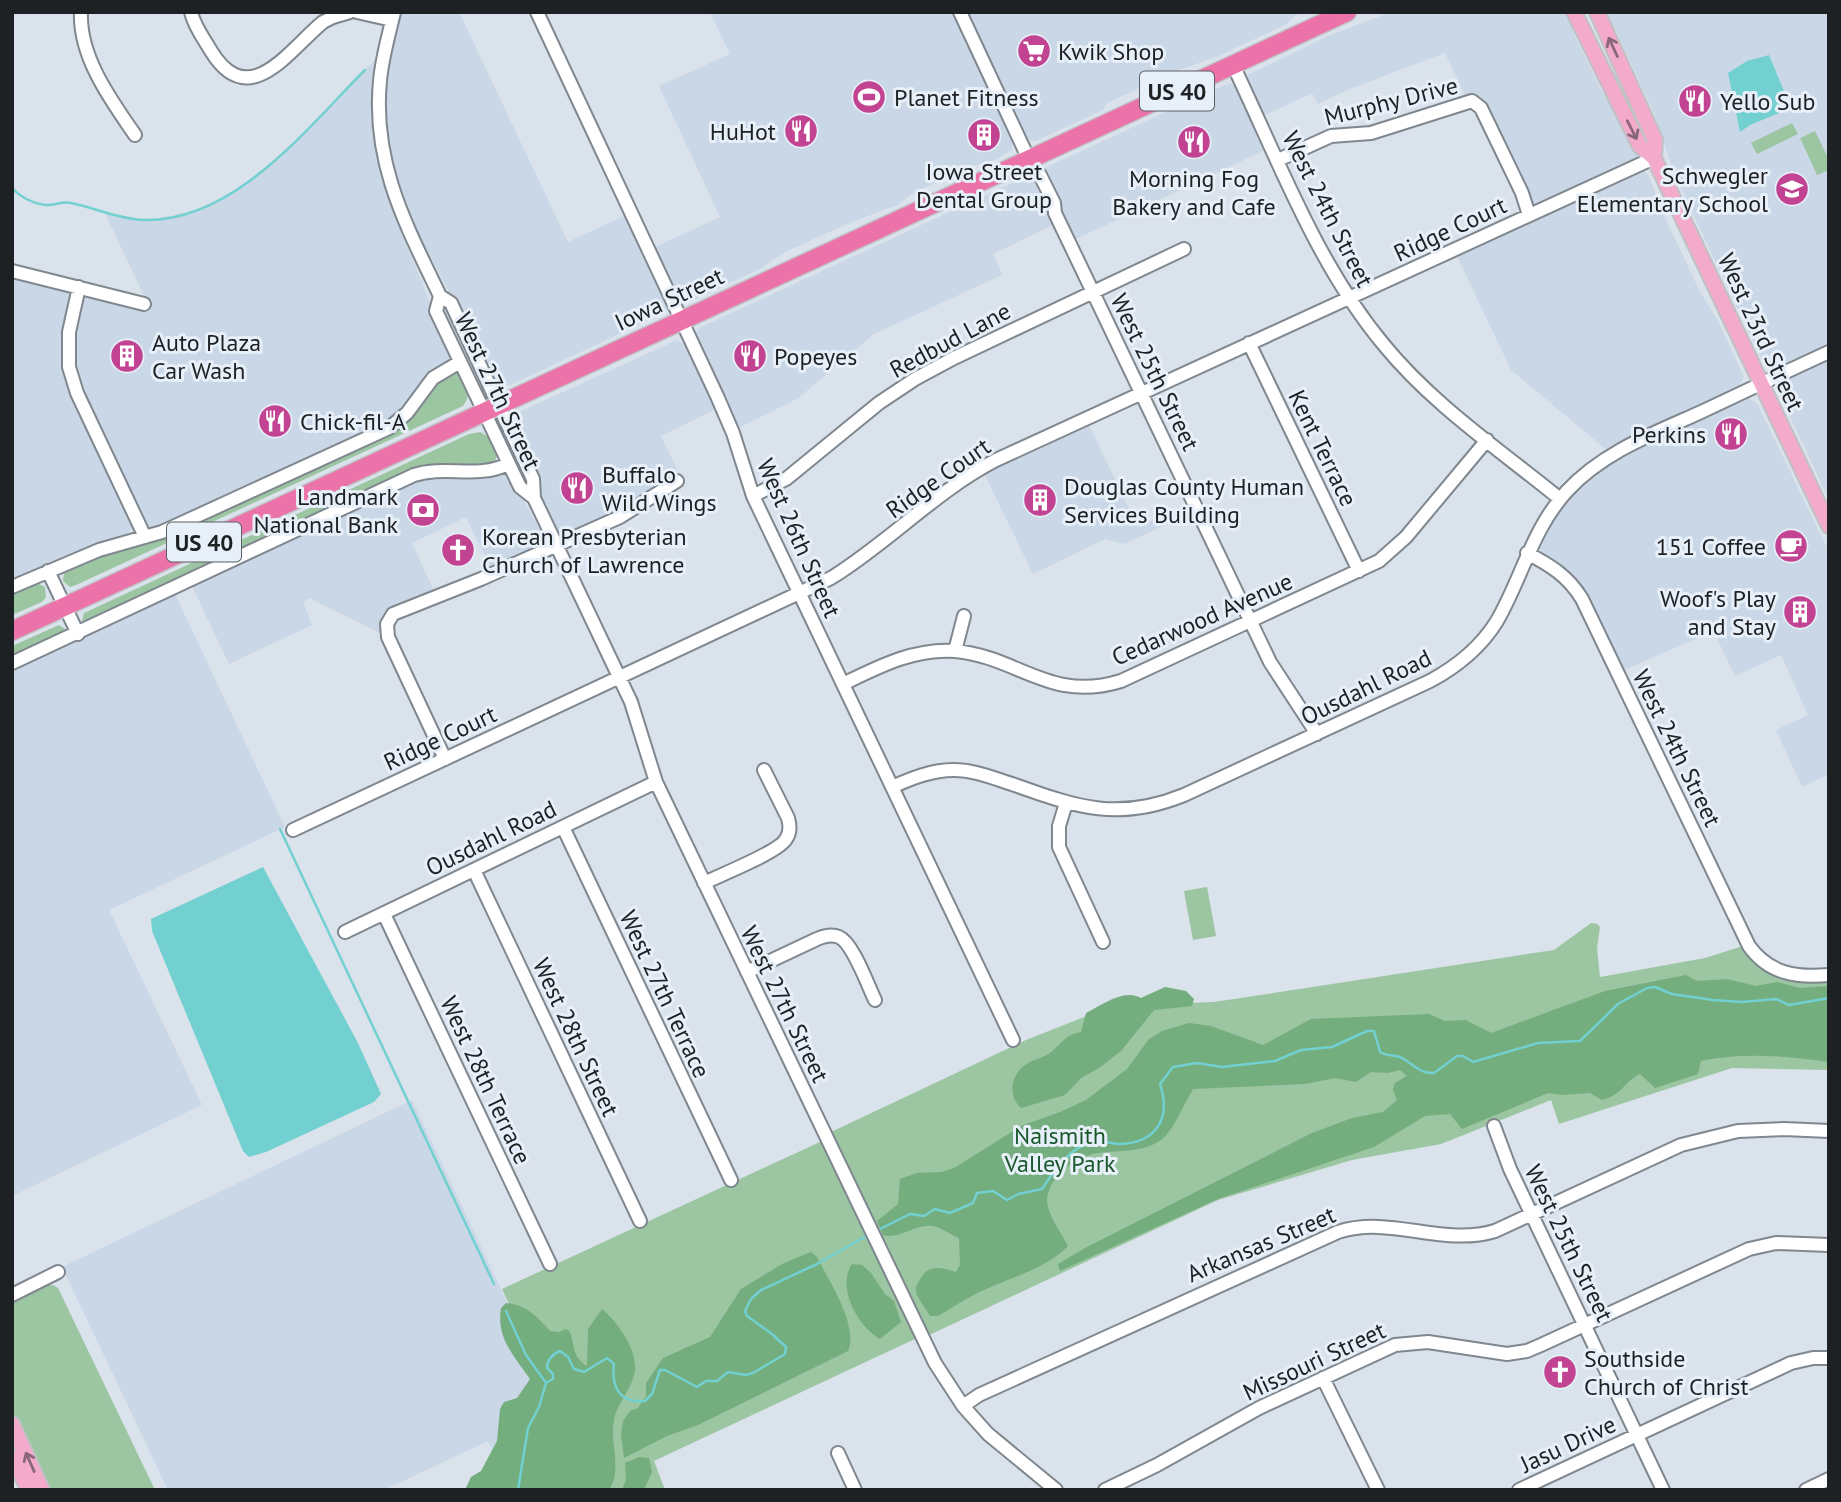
<svg xmlns="http://www.w3.org/2000/svg" width="1841" height="1502" font-family="'PT Sans',sans-serif">
  <style>
    .built { fill: #cad7e6 }
    .green { fill: #9cc5a2 }
    .forest { fill: #74ad7e }
    .water { fill: #72d1d0 }
    .lines { fill: none; stroke-linecap: round; stroke-linejoin: round }
    .stream { stroke: #72d1d0; stroke-width: 2.5 }
    .minor-casing { stroke: #7f878f; stroke-width: 16 }
    .major-casing { stroke: #c0c1c2; stroke-width: 18 }
    .highway-casing { stroke: #c0c1c2; stroke-width: 21 }
    .minor { stroke: #fff; stroke-width: 12 }
    .major { stroke: #f4abcb; stroke-width: 14 }
    .highway { stroke: #ec73a9; stroke-width: 18 }
    .oneway { stroke: #896678 }
    .labels { text-anchor: middle; dominant-baseline: central; stroke-width: 6; stroke-linejoin: round; paint-order: stroke }
    .shield { fill: #e7eff9; stroke: #5a5f64; stroke-width: 2 }
    .shield-label { font-size: 23px; font-weight: bold; fill: #1e2124 }
    .poi-label { font-size: 24px; fill: #1e2124; stroke: #e7eff9; text-anchor: start }
    .street-label { font-size: 24px; fill: #1e2124; stroke: #e7eff9 }
    .park-label { font-size: 24px; fill: #1a582c; stroke: #e7eff9 }
  </style>
  <rect width="100%" height="100%" fill="#dae2eb"/>
  <path class="built" d="M399 12H459L568 242 626 215 668 306 666 312 510 385 504 386 491 380 454 302 404 206 391 162 385 124V95L386 73Z
    M710 12H955L1012 142V150L994 160 964 169 915 192 897 205 847 224 783 253 762 268 687 303H681L677 299 653 248 720 217 659 86 730 54Z
    M966 12H1303L1293 17 1287 24 1216 57 1176 71 1107 103 1103 110 1036 141 1030 140 1025 135Z
    M1391 12H1567L1575 36 1601 90 1626 129 1638 154 1637 158 1539 205 1531 204 1471 96 1466 97 1445 53 1352 88 1318 104 1312 93 1263 116 1247 80 1248 75 1328 36Z
    M1607 12H1829V347L1776 369H1770L1764 365 1675 176 1653 111Z
    M376 59 373 107 375 142 380 168 396 219 451 354 449 359 431 373 393 418 159 527H151L143 520 81 388 74 359 73 340 84 299 94 297 151 311 105 213 119 217 147 220 171 216 199 209 235 191 259 174 290 146Z
    M1229 83 1237 86 1267 149 1074 240 1044 177V170L1049 166Z
    M1641 170 1647 173 1651 181 1660 207 1700 292 1717 319 1744 377 1738 387 1608 451 1511 370 1456 254Z
    M1025 177 1031 178 1035 182 1055 224 993 254 1002 275 874 334 797 399 736 429 695 336 699 328Z
    M12 277 62 289 69 294 70 301 61 344 66 379 132 527 127 535 85 549 12 582Z
    M677 340 689 347 718 408 661 436 679 474 618 512 565 535 557 532 513 426 515 418 521 411Z
    M1829 358V500L1778 391V386L1783 381Z
    M1748 398 1757 403 1829 552V774L1802 787 1776 730 1808 715 1781 655 1735 676 1714 632H1711L1622 671 1578 584 1558 564 1537 548 1553 516 1578 486 1612 460 1695 420Z
    M1088 423 1138 527 1189 503 1193 512 1124 544 1105 539 1033 574 984 473Z
    M503 473 513 481 542 533V543L537 547 491 568 466 517 412 543 434 591 397 606 389 611 382 634 309 598 303 602 312 625 229 664 191 584 414 480 446 475 482 477Z
    M174 592 285 827 109 910 202 1105 12 1196V670L92 634Z
    M412 1100 595 1489 511 1490 488 1441 384 1490H168L62 1267Z"/>
  <path class="green" d="M1792 123 1798 134 1757 154 1751 143Z
    M1815 131 1829 160V170L1817 175 1800 138Z
    M456 370 460 371C466 385 473 393 463 406L76 585 70 587 63 581 64 571 396 429 436 381Z
    M480 432 491 438 499 453 493 464C468 469 442 461 417 467L182 576 89 624 82 621 84 613 469 434Z
    M37 583 45 587 46 597 42 602 12 615V593Z
    M59 625 65 629V634L12 658V646Z
    M1207 887 1216 936 1193 940 1184 891Z
    M1591 923 1597 924 1600 927 1597 948 1600 977 1705 958 1743 946C1763 978 1794 984 1829 981V1070L1732 1068 1559 1124 1551 1100 1441 1144 1352 1160 1218 1200 927 1336 871 1215 862 1202 829 1133 1026 1040 1112 1006 1214 1002 1554 950Z
    M822 1141 917 1338 654 1461 665 1490H593L595 1488 502 1289Z
    M47 1285H53L58 1288 155 1490H48L12 1411V1302Z"/>
  <path class="forest" d="M1686 975 1697 981 1727 979 1756 986 1777 982 1800 988 1829 986V1062C1787 1056 1742 1052 1701 1061L1698 1074 1655 1088 1640 1074C1621 1084 1624 1094 1602 1100L1590 1093 1562 1095 1548 1093 1462 1129 1450 1114 1425 1116 1374 1147 1218 1199 1060 1271 1058 1264 1087 1247 1312 1133 1352 1118 1383 1112 1397 1100 1393 1090 1395 1083 1407 1076 1400 1070 1388 1073 1371 1072 1356 1082 1335 1078 1305 1084 1193 1089C1185 1102 1172 1133 1161 1140 1142 1153 1120 1150 1098 1153 1076 1156 1047 1177 1047 1202 1048 1215 1062 1234 1068 1246 1047 1268 1013 1277 986 1289 969 1296 954 1307 938 1316H930C926 1309 918 1299 916 1292 915 1287 917 1285 919 1281 927 1264 941 1267 956 1272L960 1265 959 1238C951 1235 941 1227 933 1226 916 1223 899 1240 883 1235L877 1221 898 1204 900 1179 917 1173 941 1172 954 1168 1021 1126 1060 1112 1086 1100 1127 1069 1149 1039 1162 1031 1189 1023 1211 1026 1263 1045 1311 1019 1429 1014 1445 1021 1466 1020 1491 1033 1605 991Z
    M1165 987 1186 991 1194 999 1192 1006 1154 1010 1121 1051 1099 1068 1081 1078 1065 1095 1021 1108C1008 1096 1010 1076 1025 1065 1032 1060 1042 1058 1050 1053 1063 1043 1064 1035 1081 1032L1086 1013C1102 1005 1124 988 1141 998Z
    M811 1252 817 1257C829 1281 859 1326 848 1351L698 1425 667 1436 624 1458 621 1435 623 1421 630 1411 638 1408 646 1396V1383L663 1358 710 1337 741 1289 784 1263Z
    M852 1264 862 1265 871 1273 885 1294 894 1301 901 1322 880 1339C858 1327 836 1287 852 1264Z
    M506 1303C525 1304 538 1317 550 1331L559 1332 566 1329 570 1332C575 1346 572 1357 587 1366L588 1329 602 1309C617 1321 637 1349 635 1370 633 1388 617 1403 614 1420 609 1444 623 1468 609 1490H465L471 1477 481 1471 497 1441 500 1409 504 1402 517 1398 530 1379C514 1356 496 1338 501 1308Z
    M639 1457 649 1458 652 1472 644 1490H622L626 1480 625 1463Z"/>
  <path class="water" d="M1769 55 1791 108 1750 125 1740 132 1728 73 1747 61Z
    M263 867 358 1043 381 1094 374 1102 266 1152 249 1157 243 1151 152 931 151 919Z"/>
  <g class="lines">
    <path class="stream" d="M12 188C21 198 32 203 45 205 54 206 62 201 71 203 96 208 118 219 144 220 235 222 308 127 365 70
      M280 829 494 1284
      M876 1231 910 1214 924 1216 935 1209 950 1213 973 1203 977 1193 993 1191 1007 1200 1018 1194 1042 1189C1054 1171 1070 1146 1094 1142 1102 1140 1112 1144 1121 1144 1158 1142 1171 1117 1160 1084L1173 1067 1197 1063 1222 1067 1275 1061 1301 1050 1332 1047 1367 1031H1374L1380 1052C1388 1057 1395 1054 1402 1058 1413 1064 1420 1074 1434 1073L1457 1056H1463L1473 1062 1538 1043 1580 1041 1618 1004 1647 988 1655 987 1672 994 1713 1000 1742 1002 1776 999 1789 1005 1829 998
      M506 1311 526 1355 546 1383
      M518 1490 528 1428 539 1407 546 1383 553 1379V1374L547 1368C547 1359 553 1354 560 1351L568 1357 574 1369 584 1372 607 1358 614 1364C611 1387 620 1404 645 1401L652 1394 660 1370H665L697 1387 706 1381H717L728 1372 746 1375 753 1373 785 1354 786 1347 772 1334 747 1316 745 1311 751 1299 761 1290 817 1264 870 1234"/>
    <g class="minor-casing">
      <path id="minor" d="M81 12C79 57 111 100 135 135
        M191 12C194 26 204 39 211 51 249 113 289 50 323 22L333 17 350 12
        M357 12 392 20
        M394 12C389 35 382 57 380 81 372 163 406 225 440 296L451 303 533 479 534 498 631 702 656 782 935 1363 963 1406 988 1434 1056 1490
        M537 12 717 396 733 433 753 496 1013 1040
        M960 12 1031 164
        M1233 65C1278 159 1317 265 1384 345 1433 405 1500 450 1560 499
        M1029 160 1040 175 1054 203 1055 213 1270 662 1317 734
        M1278 160 1331 136 1371 133 1472 101 1481 108 1522 193 1529 215
        M12 271 144 304
        M79 287 69 332V367L77 393 145 537
        M440 296 436 311 520 487 534 498
        M1249 343 1359 571
        M753 496 786 479 879 403 915 379 954 358 1184 249
        M1527 553C1550 565 1568 576 1582 599L1749 946C1769 974 1797 978 1829 975
        M48 571 78 634
        M12 587 99 550 162 532 389 428 407 413 433 378 460 362
        M955 651 964 616
        M12 663 414 475C446 465 478 479 508 464
        M843 684C878 667 914 648 955 651 1019 657 1050 703 1121 681L1379 561 1406 537 1487 440
        M445 759 388 637 387 624 393 614 481 579 620 517 677 481
        M892 787C912 778 932 770 954 770 974 770 993 778 1012 784 1077 807 1117 822 1184 795L1430 681C1456 667 1481 647 1497 621 1522 578 1532 529 1567 491 1602 453 1652 434 1699 413 1742 393 1785 372 1829 352
        M1066 803 1059 826V847L1103 942
        M563 827 731 1180
        M293 830 831 578C888 543 936 491 996 460L1654 158
        M474 870 640 1221
        M704 883C720 875 779 852 786 839 791 832 790 825 788 818L764 770
        M384 914 550 1264
        M345 932 656 782
        M747 972 817 939C824 936 832 934 839 937 853 943 868 986 875 1000
        M1494 1126 1510 1169 1663 1490
        M12 1295 58 1272
        M1323 1378 1378 1490
        M963 1406 979 1395 1338 1232C1391 1215 1442 1247 1495 1231L1681 1145 1738 1131 1784 1129 1829 1131
        M838 1453 855 1490
        M1105 1490 1157 1465 1259 1408 1395 1345 1428 1342 1507 1354 1527 1351 1541 1345 1749 1249 1776 1243 1829 1245
        M1519 1490 1791 1363 1813 1358H1829
        M1806 1490 1829 1479"/>
    </g>
    <g class="major-casing">
      <path id="major" d="M1574 12 1640 146 1654 158 1829 526
        M1597 12 1655 140 1654 158
        M12 1424 42 1490
        M12 1457 29 1490"/>
    </g>
    <g class="highway-casing">
      <path id="highway" d="M12 631 1347 12"/>
    </g>
    <use href="#minor" class="minor"/>
    <use href="#major" class="major"/>
    <use href="#highway" class="highway"/>
  </g>
  <defs><path id="oneway-shaft" d="M-6 0H5M1.5-3L5.5 0L1.5 3" fill="none" stroke-width="1.6" stroke-linecap="round" stroke-linejoin="round" transform="scale(1.75)"/></defs>
  <g class="oneway">
    <use href="#oneway-shaft" transform="translate(1613 47) rotate(-115)"/>
    <use href="#oneway-shaft" transform="translate(1632 130) rotate(63)"/>
    <use href="#oneway-shaft" transform="translate(30 1462) rotate(-114)"/>
  </g>
  <defs>
    <g id="supermarket-disc" transform="scale(1.75)"><circle r="9.5" fill="#c14391" stroke="#e7eff9"/><path d="M-6-5.5h2.5l.6 2H6L4.5 2H-2.5L-4.4-4H-6ZM-1.5 3.2a1.3 1.3 0 1 0 .1 0ZM3 3.2a1.3 1.3 0 1 0 .1 0Z" fill="#fff"/></g>
    <g id="stadium-disc" transform="scale(1.75)"><circle r="9.5" fill="#c14391" stroke="#e7eff9"/><path d="M0-5a6.5 5 0 1 0 0 10a6.5 5 0 1 0 0-10ZM-3.5-1.8h7v3.6h-7Z" fill="#fff"/></g>
    <g id="restaurant-disc" transform="scale(1.75)"><circle r="9.5" fill="#c14391" stroke="#e7eff9"/><path d="M-5-6h1v4h1v-4h1v4h1v-4h1v5L-1.5 .5V6h-2V.5L-5-1ZM5-6V6H3V1.5H1.5Q1.5-4 5-6Z" fill="#fff"/></g>
    <g id="building-disc" transform="scale(1.75)"><circle r="9.5" fill="#c14391" stroke="#e7eff9"/><path d="M-4-6H4V6H1V3H-1V6H-4ZM-2.5-4.3h1.7v1.8h-1.7ZM.8-4.3h1.7v1.8H.8ZM-2.5-1h1.7V.8h-1.7ZM.8-1h1.7V.8H.8Z" fill="#fff"/></g>
    <g id="school-disc" transform="scale(1.75)"><circle r="9.5" fill="#c14391" stroke="#e7eff9"/><path d="M0-5L7-2L0 1L-7-2ZM-4 1L0 2.5L4 1V4Q0 6-4 4Z" fill="#fff"/></g>
    <g id="bank-disc" transform="scale(1.75)"><circle r="9.5" fill="#c14391" stroke="#e7eff9"/><path d="M-6-4H6V4H-6ZM0-2.3a2.3 2.3 0 1 0 0 4.6a2.3 2.3 0 1 0 0-4.6Z" fill="#fff"/></g>
    <g id="cafe-disc" transform="scale(1.75)"><circle r="9.5" fill="#c14391" stroke="#e7eff9"/><path d="M-5.5-4.5H6V0H3Q3 3.5 0 3.5H-2.5Q-5.5 3.5-5.5 0ZM3-3.2v2h1.7v-2ZM-6 4.5H4V6H-6Z" fill="#fff"/></g>
    <g id="church-disc" transform="scale(1.75)"><circle r="9.5" fill="#c14391" stroke="#e7eff9"/><path d="M-1.2-6h2.4v3.5h3.3v2.4h-3.3V6h-2.4V-.1h-3.3v-2.4h3.3Z" fill="#fff"/></g>
  </defs>
  <g fill-rule="evenodd">
    <use href="#supermarket-disc" x="1034" y="51"/>
    <use href="#stadium-disc" x="869" y="97"/>
    <use href="#restaurant-disc" x="1695" y="101"/>
    <use href="#restaurant-disc" x="801" y="131"/>
    <use href="#building-disc" x="984" y="135"/>
    <use href="#restaurant-disc" x="1194" y="142"/>
    <use href="#school-disc" x="1792" y="189"/>
    <use href="#building-disc" x="127" y="356"/>
    <use href="#restaurant-disc" x="750" y="356"/>
    <use href="#restaurant-disc" x="275" y="421"/>
    <use href="#restaurant-disc" x="1731" y="434"/>
    <use href="#restaurant-disc" x="577" y="488"/>
    <use href="#building-disc" x="1040" y="500"/>
    <use href="#bank-disc" x="423" y="510"/>
    <use href="#cafe-disc" x="1791" y="546"/>
    <use href="#church-disc" x="458" y="550"/>
    <use href="#building-disc" x="1800" y="612"/>
    <use href="#church-disc" x="1560" y="1372"/>
  </g>
  <g class="labels">
    <g class="shield">
      <rect x="1140" y="71.5" width="74" height="39" rx="5"/>
      <rect x="167" y="522.5" width="74" height="39" rx="5"/>
    </g>
    <g class="shield-label">
      <text x="1177" y="91">US 40</text>
      <text x="204" y="542">US 40</text>
    </g>
    <g class="poi-label">
      <text x="1058" y="51">Kwik Shop</text>
      <text x="894" y="97">Planet Fitness</text>
      <text x="1720" y="101">Yello Sub</text>
      <text x="776" y="131" text-anchor="end">HuHot</text>
      <text x="984" y="171" text-anchor="middle">Iowa Street<tspan x="984" dy="28">Dental Group</tspan></text>
      <text x="1768" y="175" text-anchor="end">Schwegler<tspan x="1768" dy="28">Elementary School</tspan></text>
      <text x="1194" y="178" text-anchor="middle">Morning Fog<tspan x="1194" dy="28">Bakery and Cafe</tspan></text>
      <text x="152" y="342">Auto Plaza<tspan x="152" dy="28">Car Wash</tspan></text>
      <text x="774" y="356">Popeyes</text>
      <text x="300" y="421">Chick-fil-A</text>
      <text x="1706" y="434" text-anchor="end">Perkins</text>
      <text x="602" y="474">Buffalo<tspan x="602" dy="28">Wild Wings</tspan></text>
      <text x="1064" y="486">Douglas County Human<tspan x="1064" dy="28">Services Building</tspan></text>
      <text x="398" y="496" text-anchor="end">Landmark<tspan x="398" dy="28">National Bank</tspan></text>
      <text x="482" y="536">Korean Presbyterian<tspan x="482" dy="28">Church of Lawrence</tspan></text>
      <text x="1766" y="546" text-anchor="end">151 Coffee</text>
      <text x="1776" y="598" text-anchor="end">Woof's Play<tspan x="1776" dy="28">and Stay</tspan></text>
      <text x="1584" y="1358">Southside<tspan x="1584" dy="28">Church of Christ</tspan></text>
    </g>
    <g class="street-label">
      <text transform="translate(1391 101) rotate(-14)">Murphy Drive</text>
      <text transform="translate(1328 209) rotate(63)">West 24th Street</text>
      <text transform="translate(1450 229) rotate(-25)">Ridge Court</text>
      <text transform="translate(669 299) rotate(-25)">Iowa Street</text>
      <text transform="translate(1761 332) rotate(65)">West 23rd Street</text>
      <text transform="translate(950 340) rotate(-28)">Redbud Lane</text>
      <text transform="translate(1155 372) rotate(64)">West 25th Street</text>
      <text transform="translate(498 391) rotate(65)">West 27th Street</text>
      <text transform="translate(1323 448) rotate(64)">Kent Terrace</text>
      <text transform="translate(938 478) rotate(-35)">Ridge Court</text>
      <text transform="translate(799 538) rotate(66)">West 26th Street</text>
      <text transform="translate(1202 619) rotate(-24)">Cedarwood Avenue</text>
      <text transform="translate(1366 687) rotate(-26)">Ousdahl Road</text>
      <text transform="translate(440 738) rotate(-25)">Ridge Court</text>
      <text transform="translate(1677 748) rotate(64)">West 24th Street</text>
      <text transform="translate(491 838) rotate(-26)">Ousdahl Road</text>
      <text transform="translate(665 994) rotate(65)">West 27th Terrace</text>
      <text transform="translate(785 1004) rotate(64)">West 27th Street</text>
      <text transform="translate(576 1037) rotate(65)">West 28th Street</text>
      <text transform="translate(486 1080) rotate(65)">West 28th Terrace</text>
      <text transform="translate(1569 1243) rotate(64)">West 25th Street</text>
      <text transform="translate(1261 1244) rotate(-23)">Arkansas Street</text>
      <text transform="translate(1314 1361) rotate(-25)">Missouri Street</text>
      <text transform="translate(1568 1444) rotate(-25)">Jasu Drive</text>
    </g>
    <g class="park-label">
      <text x="1060" y="1135">Naismith<tspan x="1060" dy="28">Valley Park</tspan></text>
    </g>
  </g>
  <rect width="1841" height="1502" fill="none" stroke="#1e2124" stroke-width="28"/>
</svg>
